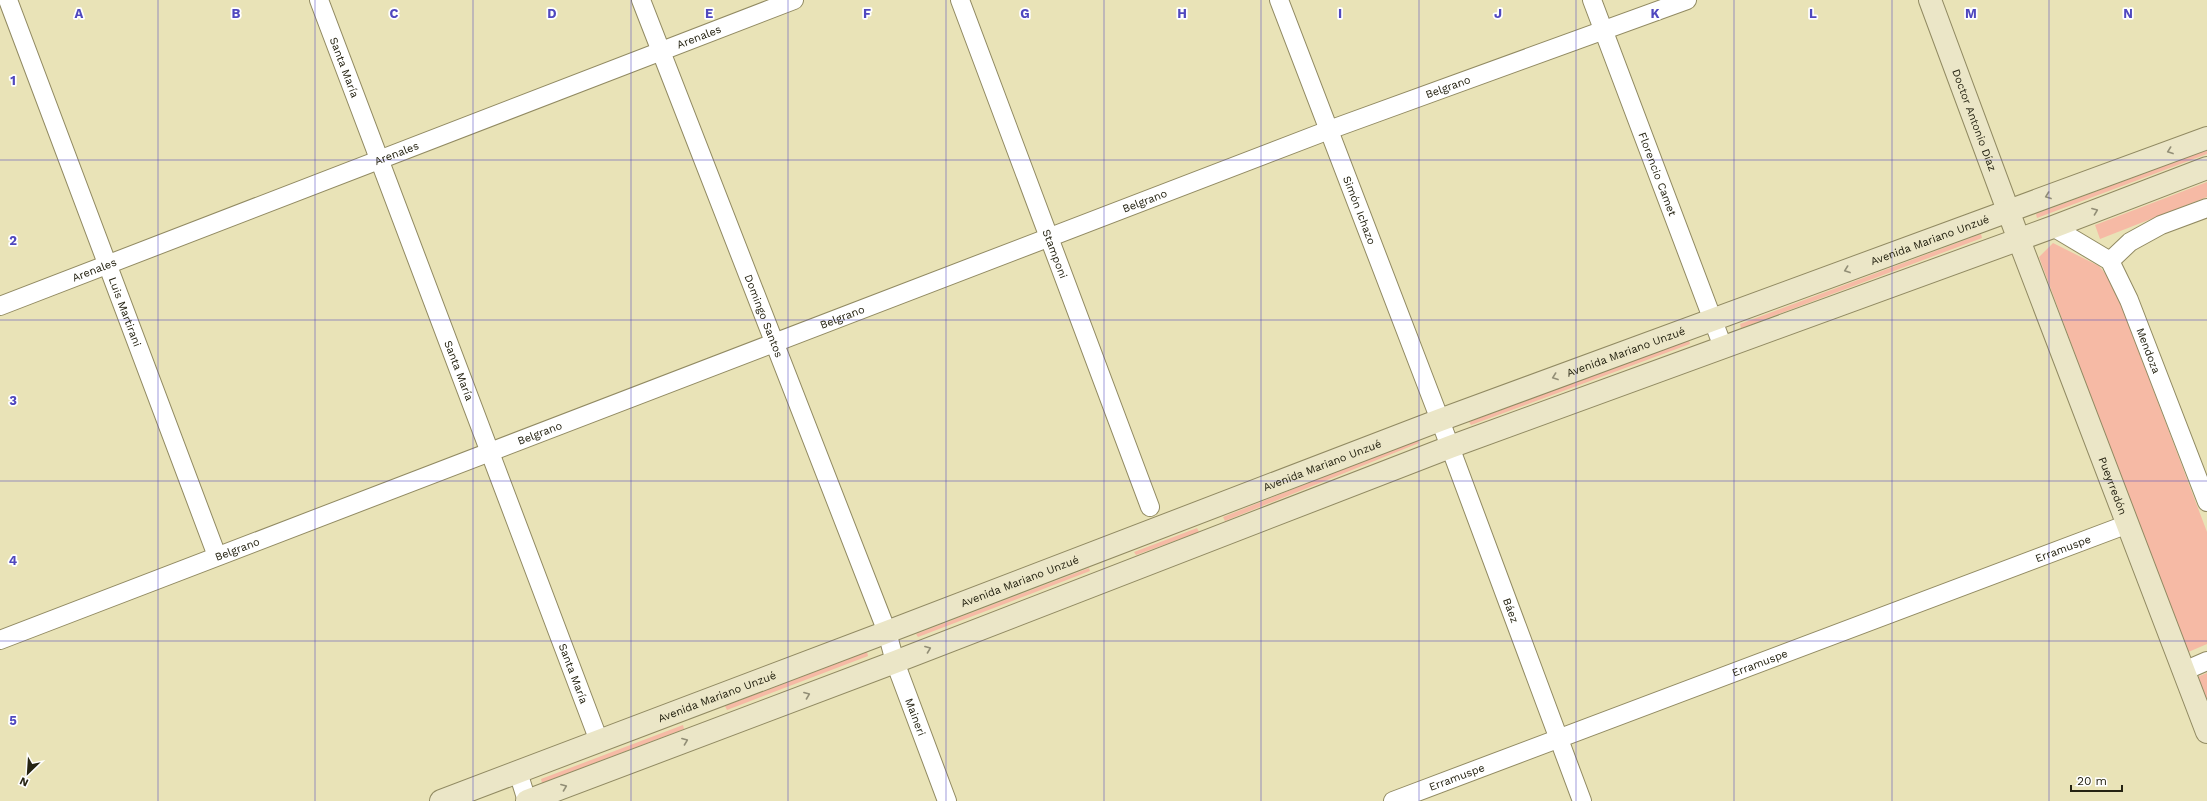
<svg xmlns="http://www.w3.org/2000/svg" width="2207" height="801" font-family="'Work Sans',sans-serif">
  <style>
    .green { fill: #f6baa5 }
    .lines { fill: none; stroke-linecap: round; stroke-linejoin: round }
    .street-casing { stroke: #918a62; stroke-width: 20 }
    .secondary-casing { stroke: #918a62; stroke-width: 24 }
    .street { stroke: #fff; stroke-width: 18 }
    .secondary { stroke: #ebe6c7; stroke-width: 22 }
    .oneway { stroke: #928e76 }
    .grid { fill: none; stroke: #5048bf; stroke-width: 1; stroke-opacity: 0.55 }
    .labels { text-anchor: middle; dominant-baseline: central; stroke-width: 3.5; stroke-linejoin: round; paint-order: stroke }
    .street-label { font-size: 11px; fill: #252312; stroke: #fff }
    .grid-label { font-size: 13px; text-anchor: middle; font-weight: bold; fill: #5048bf; stroke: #fff; stroke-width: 3.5; stroke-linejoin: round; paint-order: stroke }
  </style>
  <rect width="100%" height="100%" fill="#e9e3b7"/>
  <path class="green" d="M2207 150V154L2037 218 2036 214Z
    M2207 182V197L2100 239 2095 225Z
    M1981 234 1982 238 1741 328 1740 324Z
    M2053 243 2099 266 2113 283 2207 532V644L2186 653 2039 257Z
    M1689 340 1690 344 1471 425 1469 422Z
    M1418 439 1419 443 1225 521 1223 517Z
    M1197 528 1199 532 1136 555 1134 552Z
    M1089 568 1090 571 918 637 916 634Z
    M867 652 868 656 727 710 725 706Z
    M2207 673V703L2197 677Z
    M683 725 684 729 542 783 541 779Z"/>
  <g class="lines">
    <g class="street-casing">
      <g id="street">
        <path id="s1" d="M8 0 217 556"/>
        <path id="s2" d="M319 0 599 741"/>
        <path id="s3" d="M641 0 887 632 895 662 947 801"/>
        <path id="s4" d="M960 0 1150 507"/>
        <path id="s5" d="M1279 0 1440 420 1582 801"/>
        <path id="s6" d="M1592 0 1723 347"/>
        <path id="s7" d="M2053 227 2110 261 2129 300 2207 502"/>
        <path d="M2110 261 2130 242 2161 225 2207 208"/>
        <path id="s8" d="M0 306 794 0"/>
        <path id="s9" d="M0 640 1329 130 1687 0"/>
        <path d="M2184 671 2207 661"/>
        <path d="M518 772 527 801"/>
        <path id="s10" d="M1393 801 2128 524"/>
      </g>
    </g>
    <g class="secondary-casing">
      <g id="secondary">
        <path id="s11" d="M1930 0 2019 240 2207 732"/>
        <path id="s12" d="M441 801 887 632 1440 420 2207 138"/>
        <path d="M527 801 895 662 1450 447 2053 227 2207 168"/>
      </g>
    </g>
    <use href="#street" class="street"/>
    <use href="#secondary" class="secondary"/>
  </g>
  <defs><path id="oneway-chevron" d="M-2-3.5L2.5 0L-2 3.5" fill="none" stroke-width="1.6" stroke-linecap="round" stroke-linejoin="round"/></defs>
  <g class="oneway">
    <use href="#oneway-chevron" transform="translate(2170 151) rotate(160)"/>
    <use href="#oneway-chevron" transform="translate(2048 196) rotate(160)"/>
    <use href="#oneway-chevron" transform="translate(2095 211) rotate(-21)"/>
    <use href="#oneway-chevron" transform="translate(1847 270) rotate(160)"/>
    <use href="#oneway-chevron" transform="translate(1555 377) rotate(160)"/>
    <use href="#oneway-chevron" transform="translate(928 649) rotate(-21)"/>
    <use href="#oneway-chevron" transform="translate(807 695) rotate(-21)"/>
    <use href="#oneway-chevron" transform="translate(685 741) rotate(-21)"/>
    <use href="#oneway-chevron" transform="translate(564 787) rotate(-21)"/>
  </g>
  <path class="grid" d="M158 0V801M315 0V801M473 0V801M631 0V801M788 0V801M946 0V801M1104 0V801M1261 0V801M1419 0V801M1576 0V801M1734 0V801M1892 0V801M2049 0V801M0 160H2207M0 320H2207M0 481H2207M0 641H2207"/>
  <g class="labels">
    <g class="street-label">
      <text stroke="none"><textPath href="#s8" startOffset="749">Arenales</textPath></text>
      <text stroke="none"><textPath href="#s2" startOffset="72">Santa María</textPath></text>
      <text stroke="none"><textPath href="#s9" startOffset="1550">Belgrano</textPath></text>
      <text stroke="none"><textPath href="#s11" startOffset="128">Doctor Antonio Díaz</textPath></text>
      <text stroke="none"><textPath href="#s8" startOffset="425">Arenales</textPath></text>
      <text stroke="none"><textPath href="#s6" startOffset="186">Florencio Camet</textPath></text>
      <text stroke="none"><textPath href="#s9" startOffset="1226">Belgrano</textPath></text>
      <text stroke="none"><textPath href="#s5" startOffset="225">Simón Ichazo</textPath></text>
      <text stroke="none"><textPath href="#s12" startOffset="1591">Avenida Mariano Unzué</textPath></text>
      <text stroke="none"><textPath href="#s4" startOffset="271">Stamponi</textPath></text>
      <text stroke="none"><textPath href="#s8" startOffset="101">Arenales</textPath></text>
      <text stroke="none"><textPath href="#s1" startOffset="333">Luis Martirani</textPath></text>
      <text stroke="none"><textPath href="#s3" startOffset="339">Domingo Santos</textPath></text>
      <text stroke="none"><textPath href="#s9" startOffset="902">Belgrano</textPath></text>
      <text stroke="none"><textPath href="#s7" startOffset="164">Mendoza</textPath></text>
      <text stroke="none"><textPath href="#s12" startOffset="1267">Avenida Mariano Unzué</textPath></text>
      <text stroke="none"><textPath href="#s2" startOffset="396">Santa María</textPath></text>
      <text stroke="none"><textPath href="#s9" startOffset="578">Belgrano</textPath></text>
      <text stroke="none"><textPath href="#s12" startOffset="943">Avenida Mariano Unzué</textPath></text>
      <text stroke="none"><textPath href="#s11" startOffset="519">Pueyrredón</textPath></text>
      <text stroke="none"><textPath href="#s9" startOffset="254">Belgrano</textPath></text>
      <text stroke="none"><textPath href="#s10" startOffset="716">Erramuspe</textPath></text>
      <text stroke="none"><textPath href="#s12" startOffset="619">Avenida Mariano Unzué</textPath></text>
      <text stroke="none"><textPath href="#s5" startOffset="653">Báez</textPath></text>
      <text stroke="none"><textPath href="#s10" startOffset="392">Erramuspe</textPath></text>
      <text stroke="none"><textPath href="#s2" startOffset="720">Santa María</textPath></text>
      <text stroke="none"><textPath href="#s12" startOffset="295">Avenida Mariano Unzué</textPath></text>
      <text stroke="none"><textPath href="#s3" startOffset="768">Maineri</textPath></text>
      <text stroke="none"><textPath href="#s10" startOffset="68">Erramuspe</textPath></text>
    </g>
  </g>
  <g class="grid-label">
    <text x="79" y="18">A</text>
    <text x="236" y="18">B</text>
    <text x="394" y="18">C</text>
    <text x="552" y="18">D</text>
    <text x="709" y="18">E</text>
    <text x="867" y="18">F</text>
    <text x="1025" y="18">G</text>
    <text x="1182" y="18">H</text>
    <text x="1340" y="18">I</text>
    <text x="1498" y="18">J</text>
    <text x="1655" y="18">K</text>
    <text x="1813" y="18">L</text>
    <text x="1971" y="18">M</text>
    <text x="2128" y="18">N</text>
    <text x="13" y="85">1</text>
    <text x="13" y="245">2</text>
    <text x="13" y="405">3</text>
    <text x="13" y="565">4</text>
    <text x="13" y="725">5</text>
  </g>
  <g transform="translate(28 773) rotate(205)" stroke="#ffffff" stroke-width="3" paint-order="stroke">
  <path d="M0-3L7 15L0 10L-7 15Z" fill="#252312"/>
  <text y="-6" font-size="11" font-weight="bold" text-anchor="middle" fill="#252312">N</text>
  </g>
  <path d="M2071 785v6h51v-6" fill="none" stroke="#252312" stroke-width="2"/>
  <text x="2077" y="785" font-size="12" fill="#252312" stroke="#ffffff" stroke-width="3" paint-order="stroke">20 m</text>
</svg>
